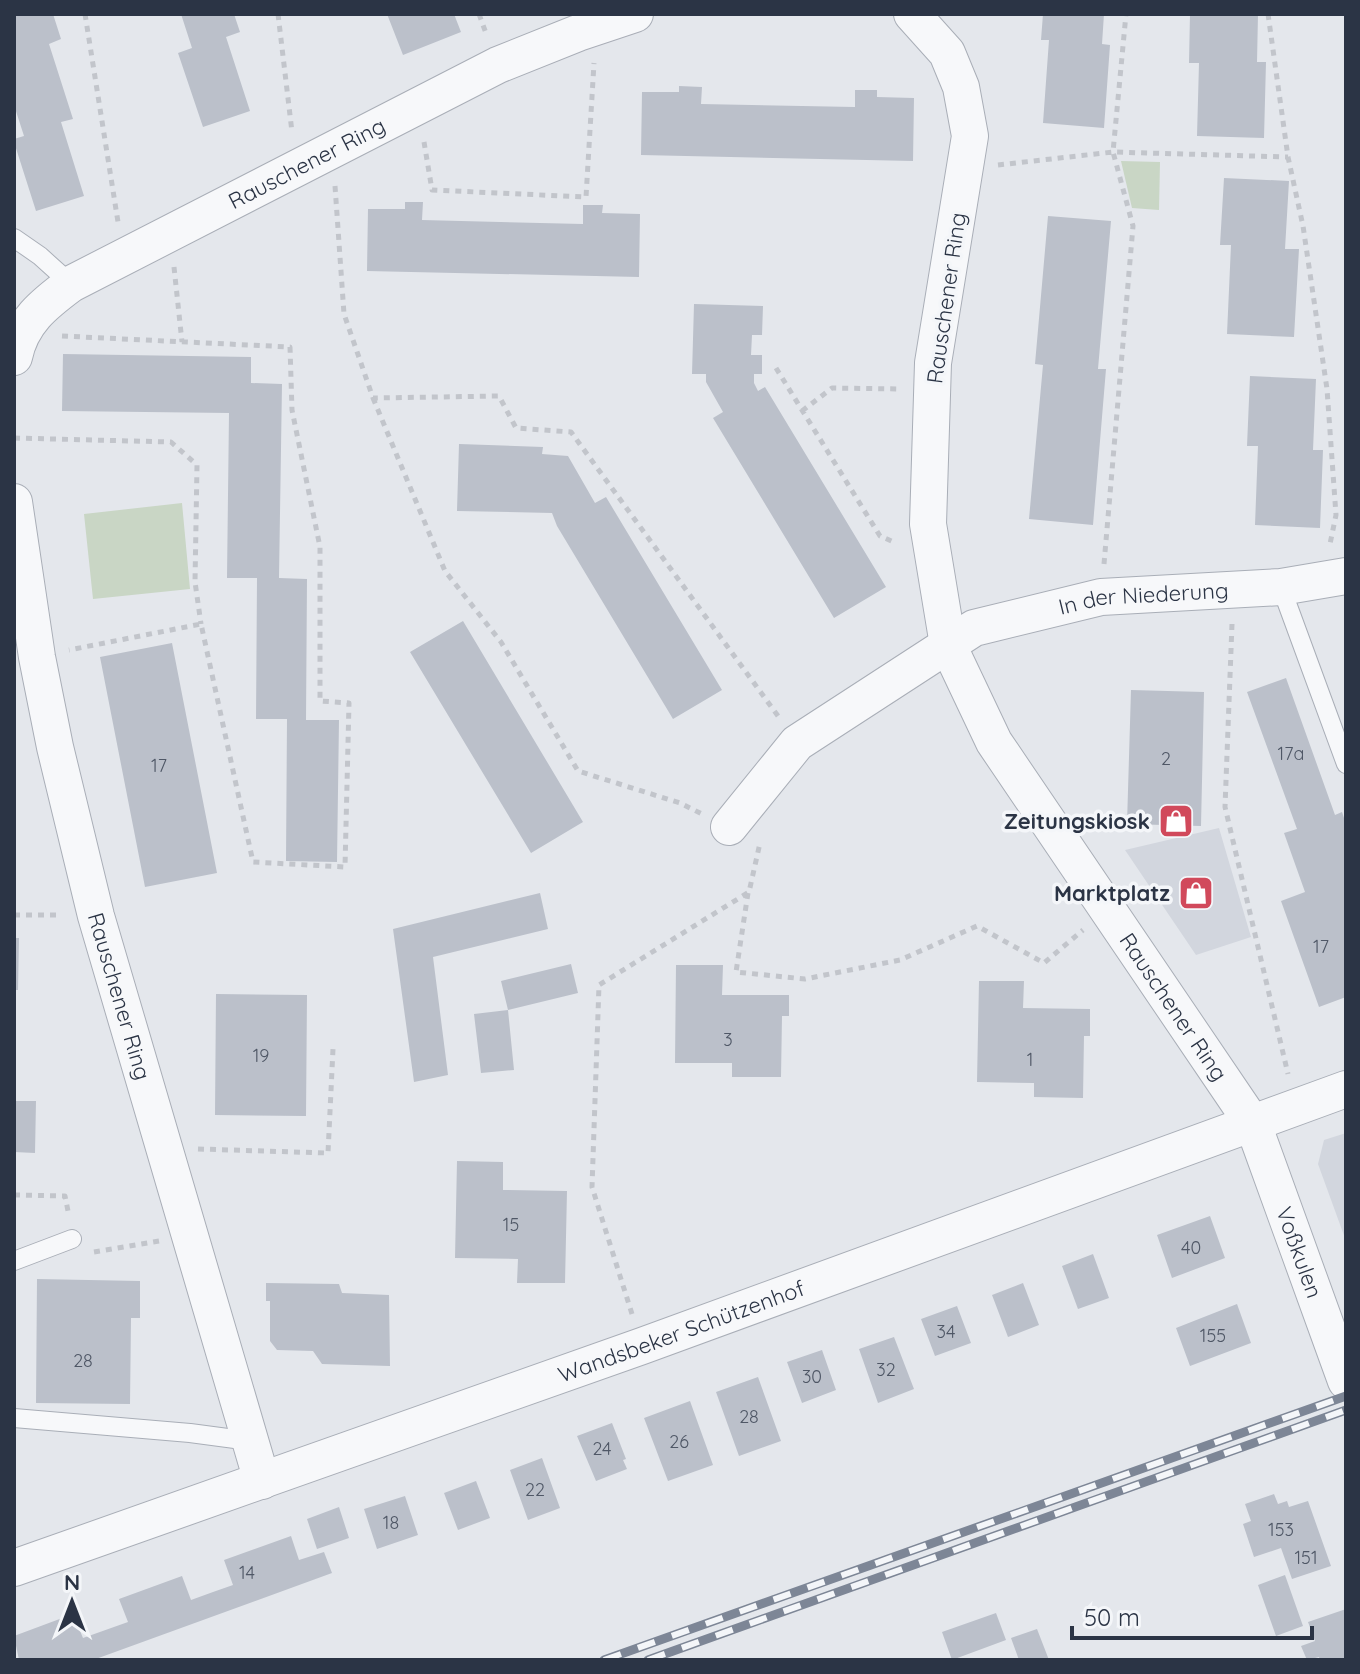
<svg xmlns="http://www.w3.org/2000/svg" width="1360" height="1674" font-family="Quicksand,sans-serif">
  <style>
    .built { fill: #d2d6de }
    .green { fill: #c9d6c5 }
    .building { fill: #bbc0ca }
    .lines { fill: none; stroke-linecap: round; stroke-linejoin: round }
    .lane-casing { stroke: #a9aeb7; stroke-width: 20 }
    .street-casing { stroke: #a9aeb7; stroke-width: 38 }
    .path { stroke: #c2c5cb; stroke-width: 5; stroke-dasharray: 6 6; stroke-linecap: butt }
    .lane { stroke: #f7f8fa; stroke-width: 18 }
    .street { stroke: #f7f8fa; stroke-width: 36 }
    .rail-casing { stroke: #7d8696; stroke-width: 9 }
    .rail { stroke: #f4f6f9; stroke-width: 6; stroke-dasharray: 18; stroke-linecap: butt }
    .labels { text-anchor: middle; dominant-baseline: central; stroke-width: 7; stroke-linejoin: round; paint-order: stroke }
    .number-label { font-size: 18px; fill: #4f5766 }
    .street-label { font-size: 22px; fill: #2b3445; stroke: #f4f6f9 }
    .poi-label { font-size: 22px; font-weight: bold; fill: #2b3445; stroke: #f4f6f9; text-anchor: end }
  </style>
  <rect width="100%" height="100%" fill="#e4e7ec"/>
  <path class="built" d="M1219 828 1251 937 1196 955 1125 850Z
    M1346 1133V1241L1318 1164 1324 1140Z"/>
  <path class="green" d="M1121 161 1160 162 1159 210 1132 208Z
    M182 503 190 589 93 599 84 514Z"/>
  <path class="building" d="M14 14H53L61 39 49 44 73 119 61 122 84 196 36 211 14 142V139L24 136 14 105Z
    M181 14H234L240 32 226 37 250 111 203 127 178 53 192 48Z
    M387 14H454L461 32 403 55Z
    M1043 14H1104L1102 44 1110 45 1104 128 1043 123 1049 40H1041Z
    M1190 14H1258L1257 62H1266L1264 138 1197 136 1199 63H1189Z
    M679 86 702 87 701 104 855 107V90H877V97L914 98 913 161 641 155 642 92H679Z
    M1224 178 1289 181 1285 249H1299L1294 337 1227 334 1231 245H1220Z
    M405 202H423L422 220 583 224V205H603L602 213 640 214 639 277 367 271 368 209H405Z
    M1048 216 1111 221 1098 369H1106L1093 525 1029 519 1043 365 1035 364Z
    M694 304 763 306 762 335H752L751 355H762V374H754V383L758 391 765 387 886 587 834 618 713 418 723 412 706 382V374H692Z
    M63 354 251 357V383L282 384 279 578 307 579 306 720H339L337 862 286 861 287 719H256L257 578H227L229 413 62 411Z
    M1250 376 1316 379 1313 450H1323L1320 528 1255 525 1258 446H1247Z
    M459 444 543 447 542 454 568 456 595 503 606 497 722 690 673 719 557 526 552 513 457 511Z
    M463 621 583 822 531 853 410 652Z
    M172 643 217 873 145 887 100 657Z
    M1286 678 1335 815 1342 812 1346 824V997L1319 1007 1281 901 1305 892 1284 833 1297 829 1247 692Z
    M1131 690 1204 692 1201 826 1127 824Z
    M540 893 548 929 433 957 448 1075 414 1082 393 929Z
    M14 938H19L18 990H14Z
    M571 964 578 993 508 1010 501 981Z
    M676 965H723L722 995H789V1016H782L781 1077H732V1063H675Z
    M979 981H1024L1023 1008 1090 1009V1036H1084L1083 1098 1034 1097V1083L977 1082Z
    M216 994 307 995 306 1116 215 1115Z
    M508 1010 514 1070 481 1073 474 1014Z
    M14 1101H36L35 1153 14 1152Z
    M457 1161 503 1162V1190L567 1191 565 1283H517L518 1259 455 1258Z
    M1210 1216 1225 1258 1172 1278 1157 1235Z
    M1093 1254 1109 1298 1078 1309 1062 1266Z
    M37 1279 140 1281V1318H131L130 1404 36 1403Z
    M266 1283 339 1284 342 1293 389 1295 390 1366 322 1364 313 1351 277 1350 270 1341V1301H266Z
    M1023 1283 1039 1325 1008 1337 992 1295Z
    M1237 1304 1251 1343 1190 1366 1176 1328Z
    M957 1306 971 1343 935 1356 921 1319Z
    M894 1337 914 1389 878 1403 859 1349Z
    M822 1350 836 1390 802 1403 787 1362Z
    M758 1377 781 1441 739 1456 716 1392Z
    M690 1401 713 1465 668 1481 644 1418Z
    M612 1423 626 1459 623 1460 627 1469 596 1481 577 1436Z
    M542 1458 560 1508 528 1520 510 1470Z
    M476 1481 490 1518 458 1530 444 1493Z
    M1274 1494 1278 1504 1287 1501 1289 1507 1308 1501 1331 1566 1292 1579 1281 1548 1254 1557 1243 1524 1251 1521 1245 1504Z
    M405 1496 418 1535 377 1549 364 1509Z
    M339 1507 349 1538 317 1549 307 1519Z
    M291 1536 299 1560 324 1552 332 1573 93 1660H19L14 1636 73 1614 83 1638 128 1622 119 1599 182 1576 191 1600 213 1592 233 1585 224 1560Z
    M1285 1575 1303 1626 1276 1636 1258 1585Z
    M1346 1609V1660H1320L1319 1657 1307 1660 1301 1646 1315 1641 1308 1622Z
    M996 1613 1006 1640 952 1660 942 1632Z
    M1037 1629 1049 1660H1019L1011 1638Z"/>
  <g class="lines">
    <g class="lane-casing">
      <path id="lane" d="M14 238 40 256 71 284
        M1281 587 1346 764
        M14 1261 72 1239
        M14 1418 190 1433 250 1441"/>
    </g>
    <g class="street-casing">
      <g id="street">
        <path id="s1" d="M912 14 947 53 961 87 970 136 933 363 928 524 948 645 994 742 1253 1124 1346 1381"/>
        <path id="s2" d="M14 357C21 322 44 304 71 284L498 65 578 33 635 14"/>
        <path id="s3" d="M14 502 37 657 55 747 96 916 262 1481"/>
        <path id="s4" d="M729 827 797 743 974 628 1101 597 1281 587 1346 576"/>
        <path id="s5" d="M14 1568 642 1346 1346 1089"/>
      </g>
    </g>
    <path class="path" d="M85 14 118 222
      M278 14 292 132
      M479 14 487 36
      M1268 14 1288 157 1303 226 1327 389 1336 515 1330 544
      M424 142 432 190 586 197 594 63
      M998 165 1113 152 1126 14
      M335 186 344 314 373 398 499 396 516 428 571 432 778 716
      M174 267 182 342
      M62 336 290 347 292 410 320 547V701L349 703 345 867 253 862 201 624 69 650
      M776 368 880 536 896 543
      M373 398 445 571 501 642 578 771 680 803 702 814
      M802 411 832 388 902 389
      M14 438 171 442 197 465 195 582 201 624
      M1104 564 1133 226 1113 152 1288 157
      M1232 624 1225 807 1288 1074
      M748 893 736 972 805 979 900 960 977 926 1044 963 1083 930
      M14 915H61
      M198 1149 328 1153 333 1049
      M14 1195 65 1196 69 1216
      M94 1252 159 1241
      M632 1314 592 1187 599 985 749 892 760 843"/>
    <use href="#lane" class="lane"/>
    <use href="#street" class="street"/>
    <g class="rail-casing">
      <path id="rail" d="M604 1660 1346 1396
        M648 1660 1346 1410"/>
    </g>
    <use href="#rail" class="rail"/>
  </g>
  <defs>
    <g id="shop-square" transform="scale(1.8)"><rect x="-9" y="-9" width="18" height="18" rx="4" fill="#d1495b" stroke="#f4f6f9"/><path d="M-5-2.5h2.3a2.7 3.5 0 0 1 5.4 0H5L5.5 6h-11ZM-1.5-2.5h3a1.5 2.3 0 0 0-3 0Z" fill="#fff"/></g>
  </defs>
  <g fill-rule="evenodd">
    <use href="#shop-square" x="1176" y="821"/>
    <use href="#shop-square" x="1196" y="893"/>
  </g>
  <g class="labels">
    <g class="number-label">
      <text x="1291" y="753">17a</text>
      <text x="1166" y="758">2</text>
      <text x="159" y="765">17</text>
      <text x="1321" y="946">17</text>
      <text x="728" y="1039">3</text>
      <text x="261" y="1055">19</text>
      <text x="1030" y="1059">1</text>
      <text x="511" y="1224">15</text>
      <text x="1191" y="1247">40</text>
      <text x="946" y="1331">34</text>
      <text x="1213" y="1335">155</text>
      <text x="83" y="1360">28</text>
      <text x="886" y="1369">32</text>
      <text x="812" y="1376">30</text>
      <text x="749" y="1416">28</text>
      <text x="679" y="1441">26</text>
      <text x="602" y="1448">24</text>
      <text x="535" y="1489">22</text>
      <text x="391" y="1522">18</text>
      <text x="1281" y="1529">153</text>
      <text x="1306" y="1557">151</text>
      <text x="247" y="1572">14</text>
    </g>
    <g class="street-label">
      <text stroke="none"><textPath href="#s2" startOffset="360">Rauschener Ring</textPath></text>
      <text transform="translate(946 298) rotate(-82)">Rauschener Ring</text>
      <text stroke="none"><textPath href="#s4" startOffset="492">In der Niederung</textPath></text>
      <text stroke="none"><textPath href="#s3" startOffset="506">Rauschener Ring</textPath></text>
      <text stroke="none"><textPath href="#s1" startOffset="1080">Rauschener Ring</textPath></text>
      <text stroke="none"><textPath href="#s1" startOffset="1358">Voßkulen</textPath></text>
      <text stroke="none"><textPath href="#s5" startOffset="708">Wandsbeker Schützenhof</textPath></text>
    </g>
    <g class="poi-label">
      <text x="1150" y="821">Zeitungskiosk</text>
      <text x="1170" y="893">Marktplatz</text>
    </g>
  </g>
  <rect width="1360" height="1674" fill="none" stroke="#2b3445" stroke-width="32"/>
  <g transform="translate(72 1602)" stroke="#f4f6f9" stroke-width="6" paint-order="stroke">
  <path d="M0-6L14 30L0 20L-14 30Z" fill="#2b3445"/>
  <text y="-12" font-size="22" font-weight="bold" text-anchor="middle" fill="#2b3445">N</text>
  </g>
  <path d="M1072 1626v12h240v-12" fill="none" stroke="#2b3445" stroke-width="4"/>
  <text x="1084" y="1626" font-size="24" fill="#2b3445" stroke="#f4f6f9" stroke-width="6" paint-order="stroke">50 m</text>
</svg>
